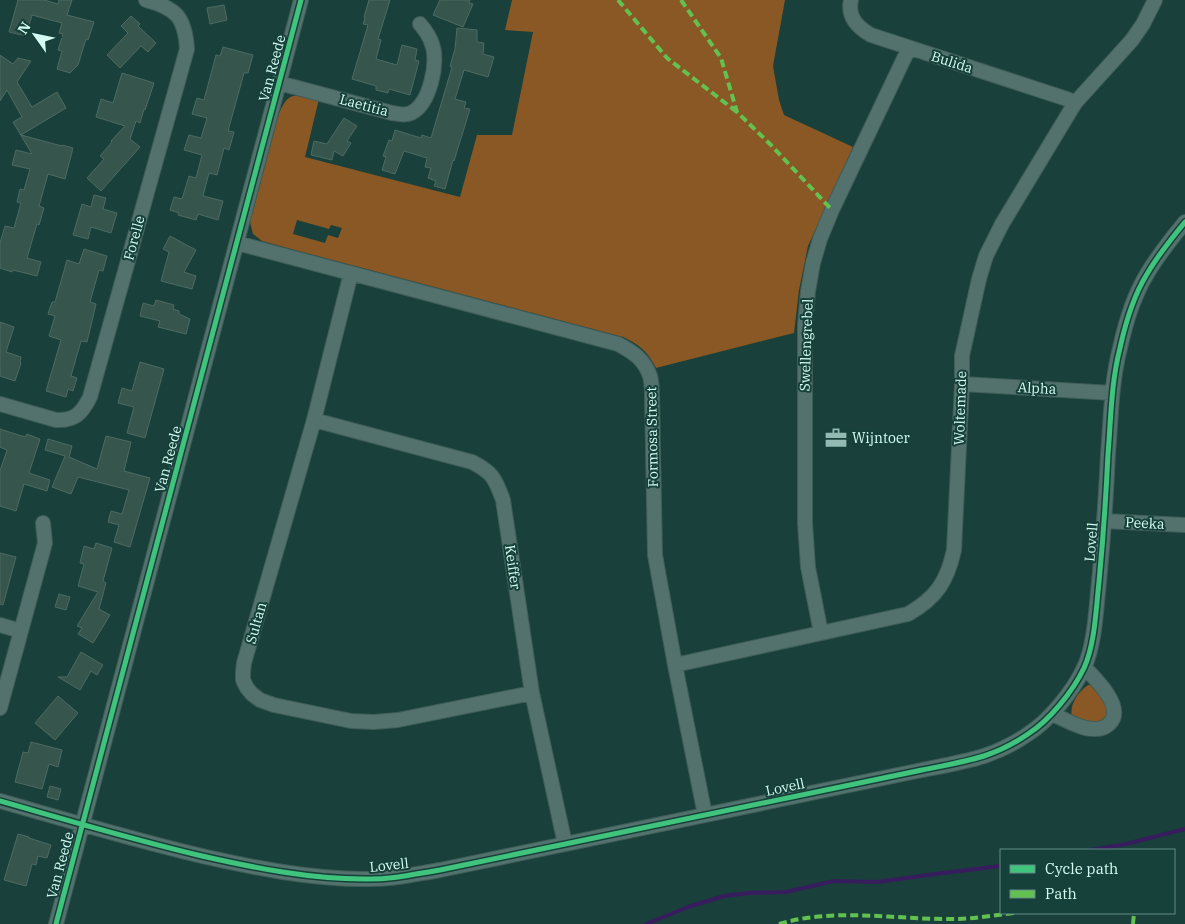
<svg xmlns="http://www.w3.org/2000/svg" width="1185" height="924" font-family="'IBM Plex Serif',serif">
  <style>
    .green { fill: #895824; fill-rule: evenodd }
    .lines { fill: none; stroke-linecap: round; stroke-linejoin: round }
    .stream { stroke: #371d5d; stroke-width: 4 }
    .building { fill: #36554c; stroke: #4d6b62 }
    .minor-casing { stroke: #3f5d58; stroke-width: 16 }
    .minor { stroke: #53726d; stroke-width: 14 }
    .quiet { stroke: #63c152; stroke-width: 4; stroke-dasharray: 8 4; stroke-linecap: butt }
    .cycleway-casing { stroke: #16413a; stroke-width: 8 }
    .cycleway { stroke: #40c37c; stroke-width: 5 }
    .labels { text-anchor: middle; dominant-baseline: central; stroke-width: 4; stroke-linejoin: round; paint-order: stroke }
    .street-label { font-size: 14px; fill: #d5fbf2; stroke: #16413a }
    .poi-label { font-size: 14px; fill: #d5fbf2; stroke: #16413a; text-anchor: start }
  </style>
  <rect width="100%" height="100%" fill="#19403a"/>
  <path class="green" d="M512 0H785L773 66 779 100 784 115 853 147 808 246 799 290 794 333 656 368C648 352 640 345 623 337L291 249 262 241 253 234 250 222 278 117C287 90 295 94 319 99L305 157 460 197 477 135H512L533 32 505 30ZM297 220 329 229 331 225 342 228 338 238 328 235 325 243 293 234Z
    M1088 685H1093L1109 706 1105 721 1093 724 1072 716C1069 705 1079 691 1088 685Z"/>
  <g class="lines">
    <path class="stream" d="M1091 850 1126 844 1185 829
      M646 924 688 907 724 896 749 893 786 892 834 881 877 882 943 873 1001 866"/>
  </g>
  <path class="building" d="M18 0H44L58 4 59 0H72L67 15 94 22 88 40 86 39 78 65 70 73 57 69 62 51 58 50 63 34 59 33 62 23 32 15 26 36 9 32Z
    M369 0H390L378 39 381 40 376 59 397 65 402 45 417 49 415 60 419 61 410 95 389 89 388 93 376 90V86L352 79 368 25 363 24 365 18 364 17Z
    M440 0H470L469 3 473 4 463 27 433 15Z
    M224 5 227 20 210 24 207 8Z
    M131 16 140 24 138 26 156 43 148 52 141 46 120 68 107 55 128 33 121 26Z
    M457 28 477 30V42L484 43 483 54 494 57 488 77 464 70 455 99 466 102 464 108 470 109 454 161 453 160 445 189 434 186 436 181 428 178 431 168 425 167 427 158 404 151 395 174 382 170 386 157 383 156 389 140 392 141 395 130 421 138 422 135 431 138 452 67 450 66 455 49Z
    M223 47 253 55 248 73H244L228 131 234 132 229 150 224 148 217 175 209 173 203 196 223 201 218 220 198 214 196 220 178 215 179 213 170 210 174 197 182 199 189 176 196 178 202 155 184 150 189 135 201 138 207 118 192 114 197 98 204 100 216 55 220 56Z
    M0 55 13 64 18 58 31 61 17 82 32 107 57 92 66 108 21 135 62 146V145L73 148 65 179 48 174 39 206 44 208 39 225 37 224 27 258 41 262 37 276 13 270 12 272 0 268V243L5 226 14 228 21 203 17 202 20 189 24 190 30 169 12 165 16 150 32 154 13 122 22 117 7 90 0 101Z
    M122 73 154 83 145 110 144 109 140 123 136 121 130 139 140 147 101 191 87 178 104 159 100 156 112 142 111 141 125 126 96 117 101 99 113 103Z
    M344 118 357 126 347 141 351 143 343 156 334 151 332 160 311 155 314 141 327 144Z
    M94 195 106 198 103 209 117 213 111 233 91 227 88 239 73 235 82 204 91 207Z
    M170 236 196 250 184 272 196 276 192 289 161 281 169 252 163 249Z
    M84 249 107 256 103 271 99 270 90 302 96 304 87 342 81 341 71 376 77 378 73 391 68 389 66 397 46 391 61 340 49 336 55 316 48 314 52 302H55L67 260 79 264Z
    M156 300 174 305 173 309 179 311V314L190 319 186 334 158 327 160 321 140 316 143 303 154 306Z
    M0 322 14 327 6 352 21 357 20 362 21 363 15 381 0 376Z
    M140 362 164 369 145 438 127 433 134 407 118 403 122 388 132 391Z
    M0 429 25 437 27 434 40 439 29 473 50 480 47 491 24 484 16 511 0 506V471L7 450 0 447Z
    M106 436 131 442 124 471 150 478 130 547 114 542 119 525 108 522 111 511 122 514 129 490 78 477 71 494 52 487 65 456 45 450 48 439 72 446 69 457 97 469Z
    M96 543 112 548 103 581 106 583 99 609 110 615 93 643 78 634 82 628 77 626 98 592 78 586 84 564 80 563 84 546 94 549Z
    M0 553 16 557 3 605 0 604Z
    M59 594 70 597 66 610 55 607Z
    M81 652 103 665 97 675 91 671 80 690 58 677H67Z
    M58 696 78 713 55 740 35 723Z
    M31 742 62 750 58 767 49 764 42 789 15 782 23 752 28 753Z
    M50 786 61 789 58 800 47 797Z
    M18 834 29 837V838L51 845 47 858 38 856 36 865 32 864 26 886 4 880Z"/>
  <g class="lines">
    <g class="minor-casing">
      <path id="minor" d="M851 0C847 17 857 27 871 35L1067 99 1075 103
        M279 83 392 113C398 114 405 116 411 113 430 104 439 62 432 44 430 37 425 30 420 24
        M237 243 618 344C633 352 644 359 650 376 652 383 652 390 652 397L655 555 675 665 705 815
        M351 273 314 420 244 663 243 672V680L247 688 252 694 260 700 274 705 351 721 374 722 398 720 532 693
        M962 384 1112 393
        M0 404 56 420C75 421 82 413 90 397L187 49C185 17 176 8 146 0
        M314 420 472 462C492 472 495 478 503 500L532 693 565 844
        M1104 521 1185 525
        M0 625 21 631 0 708
        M21 631 45 543 43 523
        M821 633 808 567 805 523V325L808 291 813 263 820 239 832 210 909 48
        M675 665 908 614C936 598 947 582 954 550L962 384V356L979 279 986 256 1002 224 1075 103 1132 40 1143 24 1155 0
        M1052 714C1065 719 1081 730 1096 729 1102 729 1106 727 1110 723 1125 707 1095 678 1084 667
        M0 801C67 820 134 840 202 856 255 868 310 879 364 879 390 880 415 874 440 870L922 770C942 766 965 762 984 756 999 751 1015 743 1028 734 1050 720 1073 691 1084 668 1095 644 1096 609 1099 582 1103 540 1106 497 1108 454 1111 419 1111 383 1120 348 1125 325 1134 295 1147 274 1158 255 1171 239 1185 222
        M56 924 301 0"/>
    </g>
    <use href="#minor" class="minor"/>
    <path class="quiet" d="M618 0 667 58 737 112
      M681 0 721 58 737 112 771 145 832 210
      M779 924C836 907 896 920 954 919 974 919 994 915 1014 913
      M1133 924 1134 913"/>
    <g class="cycleway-casing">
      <path id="cycleway" d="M0 801C67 820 134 840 202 856 255 868 310 879 364 879 390 880 415 874 440 870L922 770C942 766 965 762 984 756 999 751 1015 743 1028 734 1050 720 1073 691 1084 668 1095 644 1096 609 1099 582 1103 540 1106 497 1108 454 1111 419 1111 383 1120 348 1125 325 1134 295 1147 274 1158 255 1171 239 1185 222
        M56 924 301 0"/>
    </g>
    <use href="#cycleway" class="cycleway"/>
  </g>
  <defs>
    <g id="office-bare" transform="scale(1.725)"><path d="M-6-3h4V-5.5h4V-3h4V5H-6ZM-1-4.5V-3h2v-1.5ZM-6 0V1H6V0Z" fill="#93bab2" stroke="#16413a" stroke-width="2.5" paint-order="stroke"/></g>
  </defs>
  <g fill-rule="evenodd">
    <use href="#office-bare" x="836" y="438"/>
  </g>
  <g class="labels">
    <g class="street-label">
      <text transform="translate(952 62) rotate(18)">Bulida</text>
      <text transform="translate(272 68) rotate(-75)">Van Reede</text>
      <text transform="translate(364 105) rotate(15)">Laetitia</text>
      <text transform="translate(134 238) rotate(-75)">Forelle</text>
      <text transform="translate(806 345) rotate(-88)">Swellengrebel</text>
      <text transform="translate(1037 388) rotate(3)">Alpha</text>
      <text transform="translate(960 408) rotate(-88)">Woltemade</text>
      <text transform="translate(652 437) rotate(-91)">Formosa Street</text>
      <text transform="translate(168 459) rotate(-75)">Van Reede</text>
      <text transform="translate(1145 523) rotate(3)">Peeka</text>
      <text transform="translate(1091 542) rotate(-85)">Lovell</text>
      <text transform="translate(513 567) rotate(82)">Keiffer</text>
      <text transform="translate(256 623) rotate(-74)">Sultan</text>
      <text transform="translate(785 787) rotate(-12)">Lovell</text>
      <text transform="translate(60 865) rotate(-75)">Van Reede</text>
      <text transform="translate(389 865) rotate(-6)">Lovell</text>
    </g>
    <g class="poi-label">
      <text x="852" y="438">Wijntoer</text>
    </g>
  </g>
  <rect x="1000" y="849" width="175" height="65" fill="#16413a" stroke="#628b84"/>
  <rect x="1010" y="865" width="25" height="8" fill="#40c37c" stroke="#628b84"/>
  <text x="1045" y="874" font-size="15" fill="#d5fbf2">Cycle path</text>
  <rect x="1010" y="890" width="25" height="8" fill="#63c152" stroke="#628b84"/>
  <text x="1045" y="899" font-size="15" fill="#d5fbf2">Path</text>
  <g transform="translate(35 35) rotate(303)" stroke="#16413a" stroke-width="4" paint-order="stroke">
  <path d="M0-4L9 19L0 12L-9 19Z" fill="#d5fbf2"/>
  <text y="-8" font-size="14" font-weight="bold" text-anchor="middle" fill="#d5fbf2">N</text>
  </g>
</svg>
